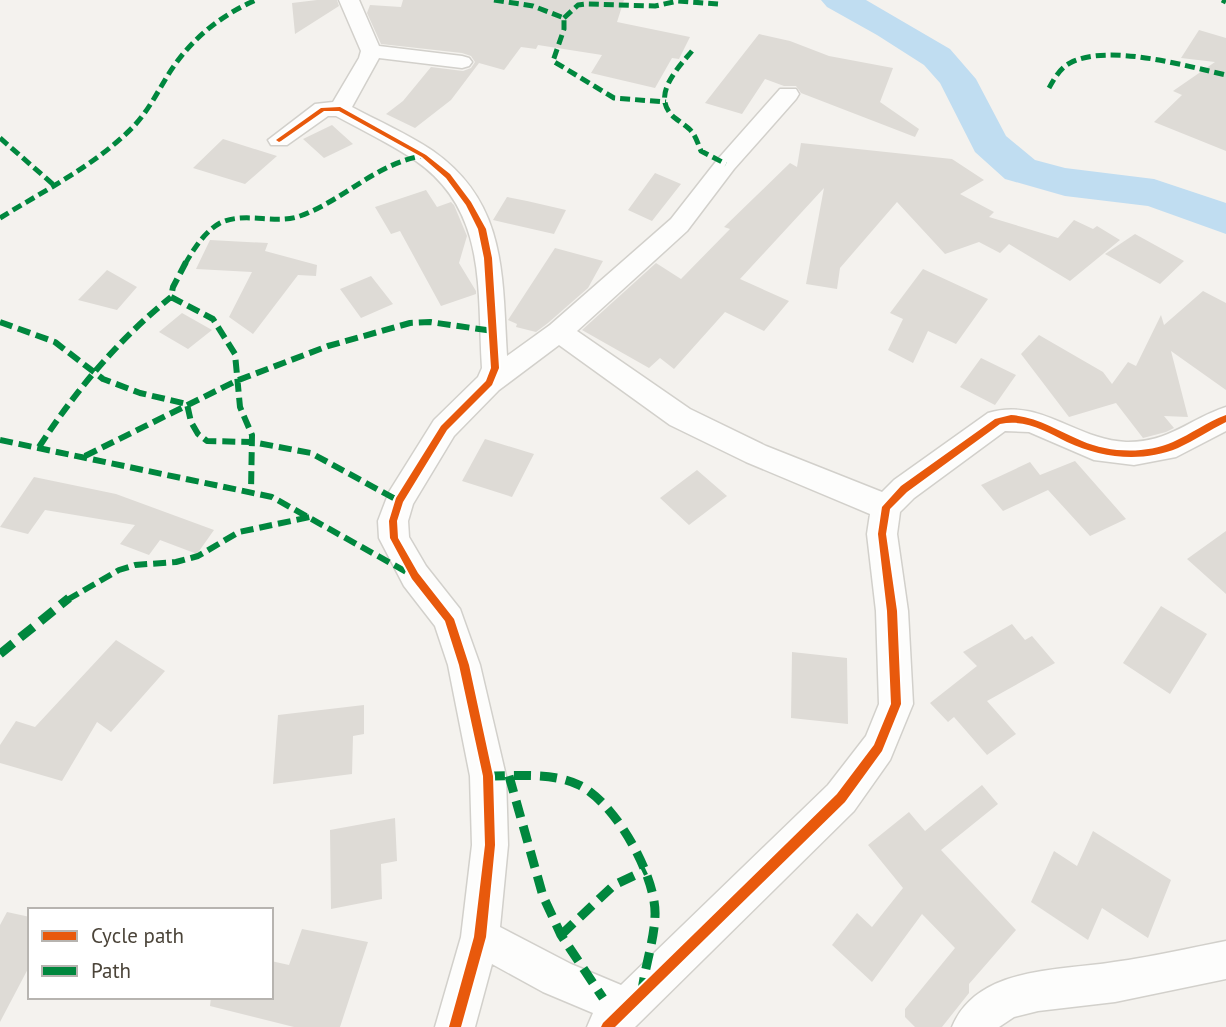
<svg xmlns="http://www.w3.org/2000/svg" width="1226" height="1027" font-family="'PT Sans',sans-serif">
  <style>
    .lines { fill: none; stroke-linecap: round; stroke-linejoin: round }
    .river { fill: #c0ddf1; fill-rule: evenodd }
    .building { fill: #dedbd6 }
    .street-casing { stroke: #d2d0cb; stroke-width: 3 }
    .street { fill: #fdfdfc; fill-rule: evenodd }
    .quiet-far2 { stroke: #00873e; stroke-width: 5; stroke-dasharray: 10 5; stroke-linecap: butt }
    .quiet-far1 { stroke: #00873e; stroke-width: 6; stroke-dasharray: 13 6; stroke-linecap: butt }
    .quiet { stroke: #00873e; stroke-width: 9; stroke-dasharray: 17 9; stroke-linecap: butt }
    .cycleway-casing { stroke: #fff; stroke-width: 4 }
    .cycleway { fill: #e8590c; fill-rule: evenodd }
  </style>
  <rect width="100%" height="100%" fill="#f4f2ee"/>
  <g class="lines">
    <path class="river" d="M821 0H866L950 49 976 79 1006 136 1035 160 1065 168 1154 179 1226 203V234L1148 206 1065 196 1005 179 975 152 940 83 924 65 877 35 827 7Z"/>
  </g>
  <path class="building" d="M317 0H337L339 6 295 34 292 3Z
    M403 0H624L617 22 690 37 679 59 672 58 655 88 591 73 602 55 538 45 536 49 521 47 504 70 479 63 451 100 415 128 386 114 403 101 431 67 463 71 471 68 475 62 471 56 462 53 381 44 367 13 370 5 401 7Z
    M1199 30 1226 38V151L1154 122 1182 95 1173 91 1215 62 1181 58Z
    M759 34 790 41 829 56 893 68 880 102 919 129 915 137 801 93 796 86H784L765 79 742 114 705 103Z
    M332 125 353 144 324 158 303 139Z
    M223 139 277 156 245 184 193 168Z
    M801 143 952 159 984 180 960 194 994 212 989 217 1058 238 1074 220 1093 229 1097 226 1120 240 1070 281 1009 244 1000 253 979 242 945 254 897 202 840 268 837 289 806 284 824 188 740 279 789 301 764 331 725 312 674 369 660 358 649 368 582 330 656 263 681 279 730 229 724 227 790 163 797 167Z
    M655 173 681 184 652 221 628 210Z
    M426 190 437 207 451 202 454 205 467 236 459 263 476 291V294L441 306 400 231 391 234 375 207Z
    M507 197 527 201 566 210 554 234 493 220Z
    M1135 234 1184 261 1160 284 1105 254Z
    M210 240 268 243 265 251 317 265 316 276 298 275 253 334 229 317 252 272 196 269Z
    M555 248 603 261 588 288 548 323 536 332 516 327 517 324 508 320Z
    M923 269 988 299 956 344 928 331 913 363 888 350 903 319 890 313Z
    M107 270 137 287 117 310 78 300Z
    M371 276 393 304 361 318 340 289Z
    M1203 291 1226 303V390L1171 351 1188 417 1164 416 1174 428 1166 432 1143 438 1116 403 1069 417 1021 354 1039 335 1103 372 1112 384 1128 362 1136 366 1161 315 1164 325Z
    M182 313 212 330 188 349 159 332Z
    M981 358 1016 375 995 405 960 387Z
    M485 439 534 454 512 497 462 481Z
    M1075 461 1126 519 1090 536 1048 490 1003 511 981 485 1030 462 1040 475Z
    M697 470 727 496 689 525 660 498Z
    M34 477 116 494 214 530 197 554 160 540 149 555 120 544 135 525 45 510 28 534 0 527Z
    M1226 531V594L1187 559Z
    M1161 606 1207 634 1170 694 1123 663Z
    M1012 624 1025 640 1032 636 1055 663 987 701 1016 734 987 755 954 717 948 722 930 703 977 666 963 652Z
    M116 640 165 671 111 732 97 722 62 781 0 763V745L16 721 35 727Z
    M792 652 847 658 848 724 791 718Z
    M364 705V734L353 736 352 774 273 784 278 715Z
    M982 785 998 804 941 850 1016 930 969 984V993L942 1027H915L905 1017V1009L955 948 922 914 872 982 832 945 857 913 872 927 903 888 868 845 909 812 925 831Z
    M395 818 397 861 381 864 382 899 331 909 330 830Z
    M1093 831 1171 880 1148 938 1102 908 1088 940 1031 902 1054 851 1077 866Z
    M7 912 30 917V965L0 1022V925Z
    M302 929 368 942 340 1027H294L210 1006 211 997H271V961L289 965Z"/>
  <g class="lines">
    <g class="street-casing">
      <path id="street" d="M339 0H359L379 46 462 56 469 58 472 62 469 66 462 68 379 58 352 107C378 121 408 134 433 151 507 203 502 275 507 356L550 325 671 219 718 159 780 89H796L799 94 796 99 734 169 687 231 577 331 690 409 766 446 882 492 894 480 988 413C1039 397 1076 440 1126 442 1169 443 1189 419 1226 407V431L1176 457 1134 465 1094 460 1029 432 1005 431 914 498 900 512 897 534 908 611 913 704 890 760 854 811 635 1027H587L593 1013 543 992 492 964 475 1027H435L461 937 472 845 470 776 448 665 435 626 404 586 379 538 378 521 389 492 434 420 478 377 482 368C477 291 488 211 416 161 391 144 362 130 336 116H328L287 145H271L268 140 315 104 333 102 359 58 361 51ZM559 345 670 425 746 462 870 514 867 534 876 611 879 704 866 736 828 785 621 985 571 964 500 927 508 845 506 776 480 665 460 609 426 566 409 537 408 521 413 504 454 436 499 390Z
        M1226 941V979L1115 1002 1038 1011 1014 1017 999 1027H952C977 966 1059 971 1114 962 1152 957 1189 948 1226 941Z"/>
    </g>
    <use href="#street" class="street"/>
    <path class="quiet-far2" d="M494 0 533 6 564 18V29L553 61 614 98 666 102
      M1222 0 1226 2
      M564 18 578 5 587 4 655 6 678 1 718 4
      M692 51C678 68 649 97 675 118 693 132 692 128 701 151L726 164
      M1049 88C1054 79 1060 68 1070 63 1108 43 1186 66 1226 75
      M0 138 55 186
      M0 218C45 190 94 166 132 128 147 113 157 93 168 75 189 41 219 16 256 0
      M185 264C194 249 204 232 220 223 245 211 275 225 300 216 344 200 374 165 421 156"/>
    <path class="quiet-far1" d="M186 262 173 287 171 297 213 319 235 354 240 407 252 435 251 492
      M0 322 55 342 103 379 140 393 187 404 191 422 198 434 207 441 252 442 311 453 399 501
      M0 440 272 497 412 575
      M39 447C76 390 118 340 171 297
      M85 456 236 381 328 346 410 323 430 322 493 331
      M67 600 119 570 135 565 176 562 198 556 239 532 310 517"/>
    <path class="quiet" d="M0 654 69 598
      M488 776C517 776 552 772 579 785 615 802 657 877 655 916 654 941 645 966 642 991
      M509 776 543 896 561 935 603 998
      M561 935 614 885 646 870"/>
    <g class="cycleway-casing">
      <path id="cycleway" d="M340 107 426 155 450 174 471 202 486 229 492 258 499 368 492 385 447 430 403 502 397 521 398 538 418 573 454 619 469 665 493 776 495 845 486 937 461 1027H449L474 937 485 845 483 776 459 665 445 621 412 579 390 538 389 521 396 498 441 426 486 381 491 368 484 258 478 229 466 205 446 178 422 157 339 111H324L281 141 279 142 276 140 321 108Z
        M1011 415C1038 417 1058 431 1082 441 1109 453 1146 454 1173 442 1191 434 1207 422 1226 415V422C1210 430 1195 440 1178 448 1142 463 1101 458 1067 442 1045 431 1026 419 1000 424L907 492 890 509 886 534 897 611 901 704 882 751 845 802 615 1027H601L603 1023 837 794 874 745 891 704 887 611 878 534 882 507 901 486 995 419Z"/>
    </g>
    <use href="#cycleway" class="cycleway"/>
  </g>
  <rect x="28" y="908" width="245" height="91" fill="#ffffff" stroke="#b7b4b0" stroke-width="2"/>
  <rect x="42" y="931" width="35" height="10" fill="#e8590c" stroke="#b7b4b0" stroke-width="2"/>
  <text x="91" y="943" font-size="21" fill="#4b4439">Cycle path</text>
  <rect x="42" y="966" width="35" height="10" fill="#00873e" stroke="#b7b4b0" stroke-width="2"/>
  <text x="91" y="978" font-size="21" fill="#4b4439">Path</text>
</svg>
